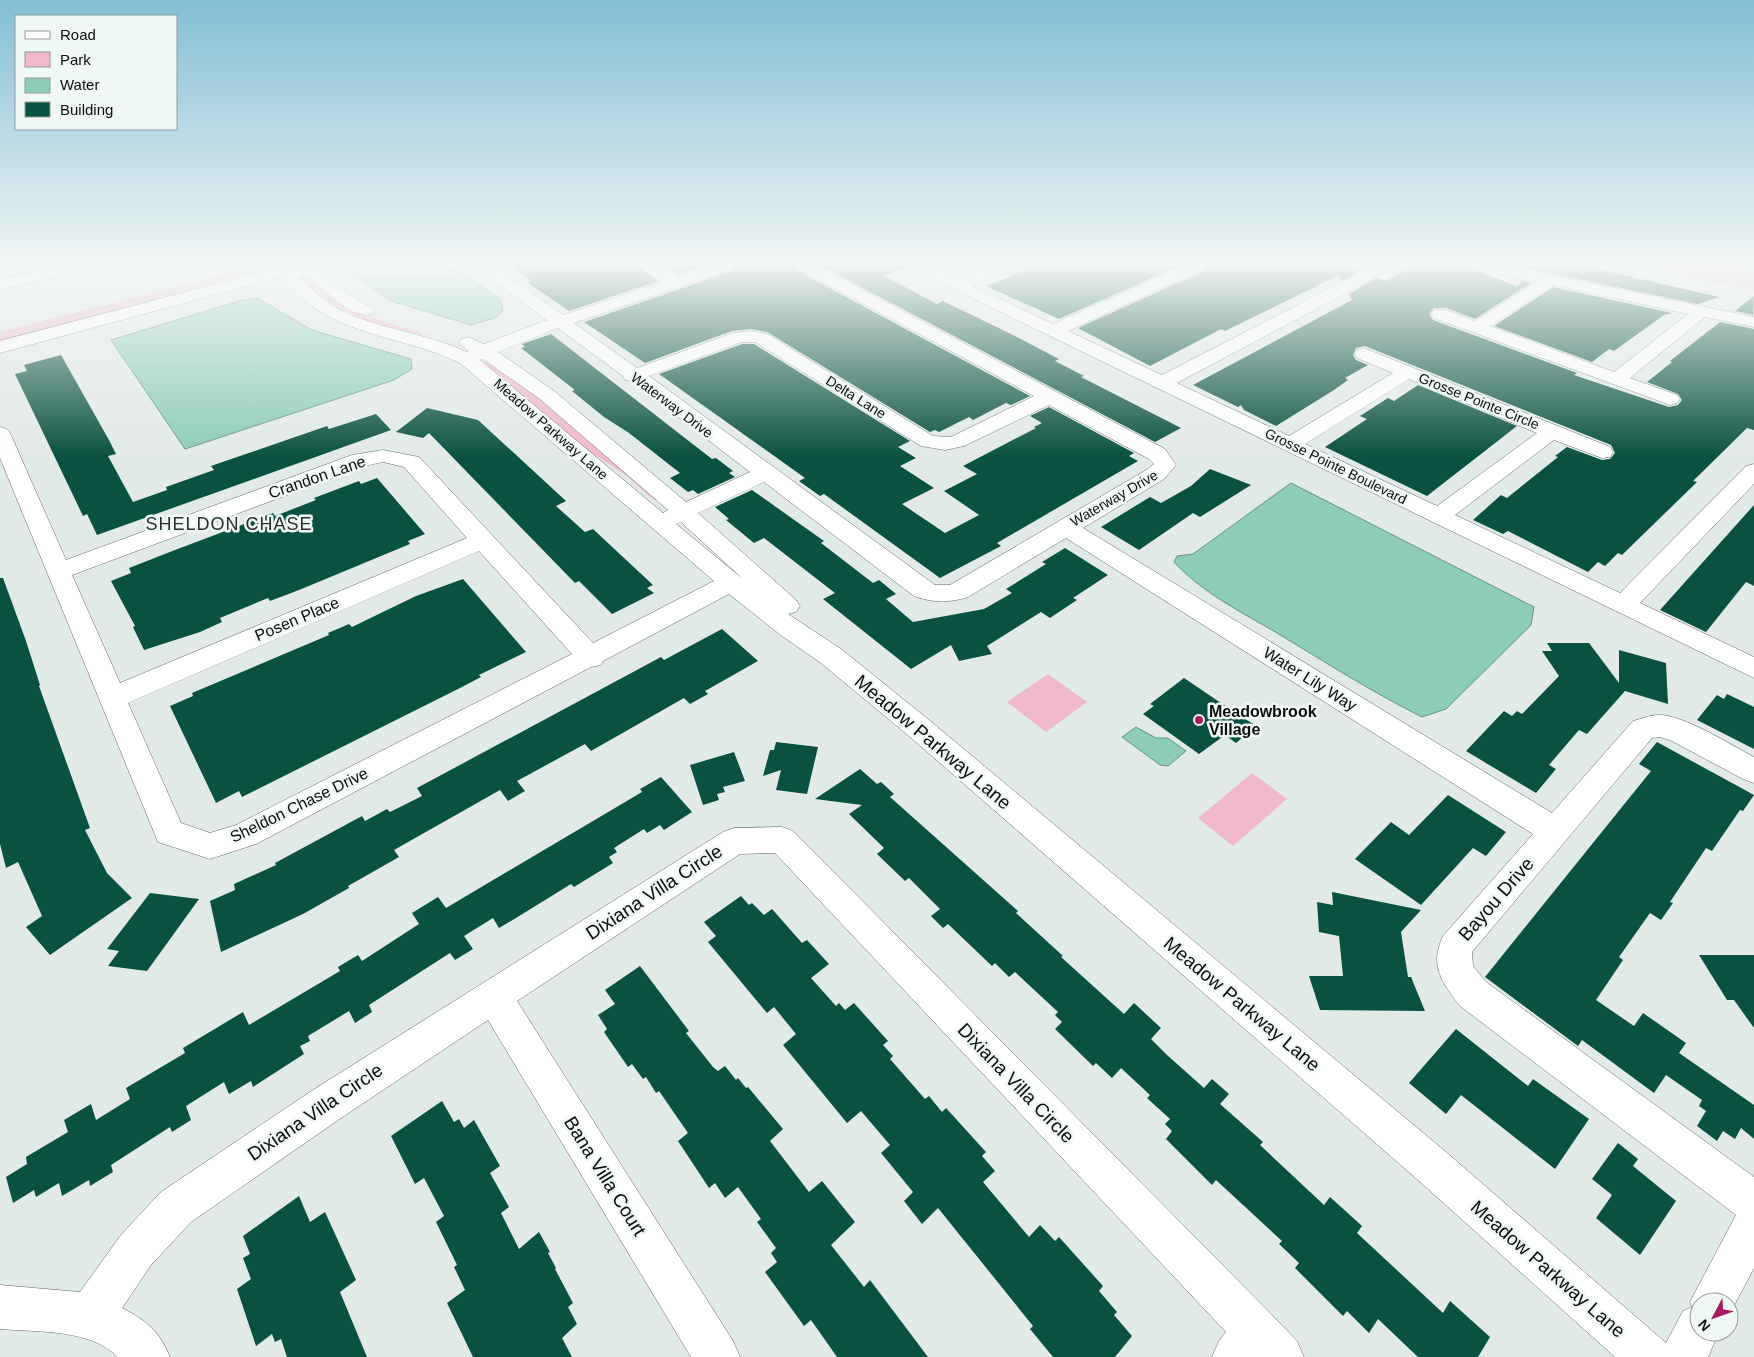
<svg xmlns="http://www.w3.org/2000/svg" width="1754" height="1357" font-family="Helvetica,sans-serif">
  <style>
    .green { fill: #efb8cb }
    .water { fill: #8dccb9; stroke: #669385 }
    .building { fill: #0b5141 }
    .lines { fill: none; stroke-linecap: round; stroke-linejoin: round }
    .minor-casing { stroke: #616866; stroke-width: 1 }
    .major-casing { stroke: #616866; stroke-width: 1 }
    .minor { fill: #fff; fill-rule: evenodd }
    .major { fill: #fff; fill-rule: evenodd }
    .poi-dot { fill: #a61c62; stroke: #eff8f5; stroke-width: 2 }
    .labels { text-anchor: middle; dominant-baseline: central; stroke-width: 5; stroke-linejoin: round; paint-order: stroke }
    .far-street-label { font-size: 14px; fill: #0b0e0d; stroke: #eff8f5 }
    .street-label { font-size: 16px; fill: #0b0e0d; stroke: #eff8f5 }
    .poi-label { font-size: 16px; font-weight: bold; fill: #0b0e0d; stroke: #eff8f5; text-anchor: start }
    .neighbourhood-label { font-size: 18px; letter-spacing: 1px; fill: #282f2d; stroke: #eff8f5 }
    .near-street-label { font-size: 19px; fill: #0b0e0d; stroke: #eff8f5 }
  </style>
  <rect width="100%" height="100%" fill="#e2eae7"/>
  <path class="green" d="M1630 266H1754V291Z
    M256 268 264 269 0 344V332L221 275Z
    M301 275H306L328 293 364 315 462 346C454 346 442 339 433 337 377 325 342 319 299 278Z
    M485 362H490L522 384 657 498 654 500 626 475 578 444 484 364Z
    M1048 674 1087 702 1046 732 1007 702Z
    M1252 773 1287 799 1233 846 1198 818Z"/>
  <path class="water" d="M350 266H451L501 300 503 311 495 318 471 325 391 301 344 268Z
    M257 298 312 330 411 359 412 369 394 380 185 449 111 340 239 301Z
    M1291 483 1534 607 1531 625 1446 709 1422 717C1372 692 1325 662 1277 633 1243 613 1201 592 1174 562L1177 556 1193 554Z
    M1136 727 1156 738H1168L1186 751 1168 766 1160 765 1122 737Z"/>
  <path class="building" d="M511 266H638L658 281 569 311 528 283 531 281Z
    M664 266H703L678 274Z
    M735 266H795L798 271 1030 396 1011 405 1006 403 973 420 969 417 939 432 935 430 930 432 767 332 751 329 732 331 645 363 584 322 732 271Z
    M821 266H905L906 268 884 276 937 304 943 301 1011 334 1059 359 1055 361 1084 376 1081 377 1181 428 1155 442Z
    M1036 266H1179L1059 319 986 286Z
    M1207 266H1356L1350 269 1358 272 1342 280 1339 275 1225 331 1221 329 1150 366 1078 328 1204 271Z
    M1414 266H1465L1518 287 1521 281 1531 283 1475 319 1446 308H1434L1429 314 1433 320 1577 373 1574 375 1669 407 1678 405 1682 400 1678 394 1647 382 1672 362 1670 361 1720 322 1754 329V430L1747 428 1693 481 1697 482 1622 555 1618 553 1605 566 1598 562 1588 572 1508 531 1503 534 1473 520 1501 495 1507 498 1558 457 1555 456 1567 447 1602 460 1610 459 1615 453 1611 445 1365 346 1356 348 1353 355 1356 360 1368 365 1345 378 1348 380 1334 390 1276 426 1244 410 1241 405 1238 407 1193 385 1352 300 1349 294 1377 278 1386 281Z
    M1526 266H1584L1719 297 1698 304 1525 268Z
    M1553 287 1672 313 1664 315 1614 351 1609 349 1592 362 1494 326Z
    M1754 296 1753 315 1735 311Z
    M551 334 712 459 716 458 733 471 729 473 735 477 698 494 693 490 688 492 670 478 680 473 629 433 604 417 572 391 575 390 521 348 525 347 522 344Z
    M742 344H754L910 441 898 447 916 458 900 466 934 488 902 504 945 533 979 515 944 491 977 474 963 466 1036 428 1034 427 1042 423 1030 416 1049 407 1134 453 1129 456 1138 461 997 543 1001 546 940 578 824 494 820 496 799 481 805 478 659 374Z
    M61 355 109 440 116 454 108 456 133 502 167 490 166 487 214 470 211 466 327 426 329 429 376 414 391 430 97 535 87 514 83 516 15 374 27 371 24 365Z
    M1418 385 1517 426 1427 496 1325 447 1367 419 1360 416 1388 398 1394 401Z
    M427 408 478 420 566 501 556 506 585 532 593 529 653 585 647 588 654 593 612 614 579 581 575 583 429 433 423 438 396 432Z
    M1210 469 1251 485 1200 517 1193 513 1139 550 1101 527 1150 497 1161 503 1191 486Z
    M377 478 425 534 408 541 410 544 299 590 270 601 268 598 220 618 222 622 200 632 144 650 133 627 135 626 111 581 131 573 129 568 175 550 273 513 275 516 316 500 314 498 359 481 361 484Z
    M752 490 824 541 821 543 873 583 879 580 896 594 886 599 913 622 984 609 1012 593 1006 589 1046 564 1042 562 1065 548 1108 575 1073 598 1077 600 1050 618 1041 612 987 646 992 654 959 661 951 645 911 669 823 599 835 593 764 538 754 543 726 520 729 519 715 507Z
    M1754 505V586L1746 582 1706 632 1660 610Z
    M0 578H3L26 641 40 685 39 686 90 828 85 830 107 873 132 898 50 955 26 927 42 916 18 862 6 868 0 844Z
    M463 579 526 652 479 675 481 677 460 688 242 797 239 791 216 803 170 706 193 696 192 693 329 635 328 633 349 624 352 627 416 596Z
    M722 629 758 661 705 691 708 694 690 704 684 698 591 751 585 744 517 781 525 791 508 801 500 790 394 850 399 857 348 886 349 888 303 914 221 952 210 901 235 890 234 884 276 865 275 863 362 816 365 821 387 809 390 812 422 796 417 788 661 657 664 660Z
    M1547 643H1589L1619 683V650L1666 663 1668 704 1625 691 1587 734 1579 730 1549 765 1556 769 1536 793 1466 751 1504 711 1512 716 1517 711 1522 714 1559 676 1542 651H1552Z
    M1184 678 1215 699 1256 726 1236 743 1225 735 1199 754 1143 714 1154 706 1150 704Z
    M1727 694 1754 707V749L1697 720 1717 695 1724 699Z
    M776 742 818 747 807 794 776 790 781 770 763 776 770 750H774Z
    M1657 742 1754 795 1743 811 1740 810 1712 851 1706 848 1670 902 1673 903 1661 920 1650 913 1619 957 1623 960 1596 1000 1634 1026 1643 1013 1686 1043 1679 1053 1754 1105V1139L1741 1128 1735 1139 1723 1131 1717 1141 1697 1126 1706 1111 1699 1106 1702 1100 1666 1075 1654 1093 1582 1040 1578 1046 1485 977 1651 771 1639 764Z
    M734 752 745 781 723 787 725 792 717 794 719 800 703 805 690 765Z
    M860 769 877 784 881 782 894 794 890 797 1018 911 1016 913 1063 956 1061 957 1124 1014 1134 1003 1161 1028 1151 1039 1167 1055 1204 1088 1212 1079 1229 1094 1220 1104 1263 1142 1260 1145 1324 1205 1330 1197 1362 1226 1357 1233 1443 1313 1450 1301 1490 1337 1478 1357H1418L1378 1319 1369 1333 1347 1311 1343 1316 1295 1268 1299 1263 1279 1244 1282 1241 1216 1180 1212 1185 1166 1139 1172 1131 1165 1124 1170 1119 1147 1098 1150 1095 1121 1068 1112 1078 1096 1063 1093 1066 1055 1029 1062 1022 1055 1015 1058 1012 1015 972 1009 977 995 963 992 966 948 924 943 928 931 916 940 909 909 878 905 881 877 854 884 848 849 814 862 805 815 799Z
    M661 777 692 812 664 830 660 825 647 833 644 829 614 848 617 852 609 857 613 863 574 887 571 884 516 918 499 928 493 918 464 936 473 949 455 960 450 953 369 1005 372 1012 355 1023 349 1011 308 1036 310 1041 300 1046 304 1054 253 1087 251 1081 229 1094 224 1082 186 1106 191 1120 172 1132 170 1127 111 1165 113 1172 90 1186 89 1180 62 1196 59 1183 36 1197 34 1190 13 1203 6 1177 27 1164 26 1157 68 1132 64 1120 91 1104 96 1120 130 1099 126 1088 185 1053 183 1048 243 1012 249 1025 340 971 338 967 358 955 362 961 419 924 412 913 438 897 446 908 642 792 640 789Z
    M1448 795 1506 832 1486 856 1473 848 1421 905 1355 859 1391 822 1409 835Z
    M1332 892 1421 910 1401 932 1408 977H1411L1425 1011 1320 1010 1309 976H1343L1339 936 1319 932 1317 902 1333 905Z
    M150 893 199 899 147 971 108 966 119 951 107 949Z
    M741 896 749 905 752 903 764 915 772 909 802 943 807 940 829 964 811 978 836 1006 839 1003 845 1010 854 1003 888 1041 883 1045 893 1056 890 1059 925 1099 929 1096 942 1112 946 1108 986 1152 982 1156 995 1171 983 1182 1029 1237 1040 1225 1055 1241 1059 1237 1103 1286 1099 1291 1117 1312 1114 1315 1132 1336 1115 1357H1053L1030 1329 1033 1326 938 1208 922 1224 904 1201 913 1192 881 1153 890 1145 861 1111 847 1123 783 1045 796 1034 774 1007 767 1013 708 942 716 936 704 922Z
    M1699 955H1754V1028L1734 1000H1727Z
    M640 966 689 1031 686 1033 713 1067 718 1071 725 1066 736 1080 738 1078 746 1088 748 1087 783 1129 770 1141 809 1192 822 1181 855 1222 831 1245 864 1287 870 1280 928 1357H837L811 1320 804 1326 765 1272 777 1262 771 1253 776 1248 757 1222 761 1219 738 1187 725 1198 715 1183 709 1188 678 1141 688 1133 659 1091 656 1093 646 1077 643 1079 632 1064 628 1067 604 1032 607 1029 598 1015 615 1004 605 990Z
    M1456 1029 1528 1086 1533 1079 1589 1119 1555 1169 1461 1095 1446 1114 1409 1083Z
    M442 1101 454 1122 459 1119 464 1128 474 1120 500 1166 490 1173 509 1207 501 1213 519 1249 539 1232 550 1252 548 1253 556 1268 555 1269 573 1303 568 1307 577 1324 562 1338 572 1357H473L447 1303 465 1290 454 1267 457 1265 436 1222 444 1216 424 1178 415 1184 391 1136Z
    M1618 1143 1638 1159 1633 1166 1676 1201 1640 1255 1596 1218 1612 1195 1592 1179Z
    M299 1196 310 1222 325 1212 356 1280 340 1292 367 1357H287L281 1339 275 1342 272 1334 256 1346 237 1289 251 1279 243 1258 250 1254 243 1236Z"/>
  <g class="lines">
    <g class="minor-casing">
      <path id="minor" d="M60 266H89L87 269 0 290V280Z
        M289 266H311L321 270 340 288 374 310 371 314C347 320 322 283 302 274L298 278C309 286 320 298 331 305 373 329 424 332 467 352L469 351 459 343 461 339 468 337 484 344 547 320 474 266H493L563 315 662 282 640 266H660L678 276 709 266H733L731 269 574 323 637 368 733 333 751 331 767 334 933 436 951 437 1034 396 799 269 797 266H817L1165 449 1176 465 1164 479 1083 528 1552 813 1633 721C1641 719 1650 715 1659 715 1684 715 1731 745 1754 757V783L1743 779 1670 740 1660 737 1652 738 1472 952 1473 966 1486 982 1754 1177V1268L1729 1315V1302H1699V1332H1719L1708 1357H1615L1418 1180 909 736 821 663 782 636 729 594 603 661 601 665 591 667 256 844 210 859 158 842 0 458V427L7 429 10 433 66 560 352 455 383 450 419 457 593 643 714 581 460 363C407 337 348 338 300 297 294 291 286 285 281 278ZM558 328 623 376 625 380 631 381 750 472 686 502 554 391 498 352ZM742 342H755L921 446 945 450 964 446 1049 405 1149 459 1154 464 1148 469 950 585H935L649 376ZM483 359 540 399 668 510 663 513 480 360ZM383 462 404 467 467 538 120 683 72 575 365 466ZM764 482 914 596C933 603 949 603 968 597L1066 538 1533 834 1443 936C1429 966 1442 982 1460 1006L1736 1215 1690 1302 1692 1307 1683 1311 1666 1343 1446 1152 929 720 841 649 788 614 796 612 800 606 796 600 698 513ZM681 522 744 580 676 524ZM479 551 572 654 236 825 210 833 181 823 128 703Z
        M910 266H931L959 279 993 266H1016L1014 269 972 286 1053 324 1184 266H1205L1203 269 1068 331 1162 375 1373 266H1393L1391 269 1177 383 1289 436 1393 373 1357 358 1355 354 1357 350 1364 348 1610 447 1613 452 1610 457 1602 458 1554 440 1455 515 1620 593 1746 466 1754 464V484L1640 603 1754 657V678L912 269ZM1409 379 1537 433 1437 506 1305 444Z
        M1475 266H1507L1754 317V327L1705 317 1630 378 1677 395 1680 399 1677 403 1670 405 1434 318 1431 314 1434 310H1446L1475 321 1536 282 1477 269ZM1553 285 1688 314 1614 372 1490 326Z
        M782 827 793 831 1271 1314 1297 1341 1304 1357H1212L1219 1341 1226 1332 775 853 740 854 517 1001 733 1341 740 1357H691L488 1020 341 1118 191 1222 151 1265 122 1308C147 1321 159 1331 170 1357H117C93 1329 35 1332 0 1329V1285L80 1292 121 1235 161 1192 313 1090 723 832 734 828Z"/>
    </g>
    <g class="major-casing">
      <path id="major" d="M284 266H311L309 269 0 353V341Z"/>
    </g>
    <use href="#minor" class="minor"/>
    <use href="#major" class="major"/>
  </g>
  <linearGradient id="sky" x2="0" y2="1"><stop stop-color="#83bed5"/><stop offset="0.58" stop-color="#f2f6f4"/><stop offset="1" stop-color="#f2f6f4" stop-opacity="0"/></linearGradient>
  <rect width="1754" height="456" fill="url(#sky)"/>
  <circle class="poi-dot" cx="1199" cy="720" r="5"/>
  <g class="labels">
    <g class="far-street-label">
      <text transform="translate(856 397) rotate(32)">Delta Lane</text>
      <text transform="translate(1479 401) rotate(22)">Grosse Pointe Circle</text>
      <text transform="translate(672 405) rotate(37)">Waterway Drive</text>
      <text transform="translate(551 429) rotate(41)">Meadow Parkway Lane</text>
      <text transform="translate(1336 466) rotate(26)">Grosse Pointe Boulevard</text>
      <text transform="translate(1114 498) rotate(-30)">Waterway Drive</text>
    </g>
    <g class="street-label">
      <text transform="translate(317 477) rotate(-19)">Crandon Lane</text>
      <text transform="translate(297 619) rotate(-23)">Posen Place</text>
      <text transform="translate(1310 679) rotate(32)">Water Lily Way</text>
      <text transform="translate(299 805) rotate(-26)">Sheldon Chase Drive</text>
    </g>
    <g class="poi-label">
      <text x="1209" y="711">Meadowbrook<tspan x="1209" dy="18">Village</tspan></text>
    </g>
    <g class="neighbourhood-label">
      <text x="229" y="524">SHELDON CHASE</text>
    </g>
    <g class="near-street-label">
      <text transform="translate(933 742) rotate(40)">Meadow Parkway Lane</text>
      <text transform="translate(654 892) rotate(-33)">Dixiana Villa Circle</text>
      <text transform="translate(1496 899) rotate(-49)">Bayou Drive</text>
      <text transform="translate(1242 1004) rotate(40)">Meadow Parkway Lane</text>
      <text transform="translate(1016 1083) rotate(46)">Dixiana Villa Circle</text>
      <text transform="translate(315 1112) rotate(-34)">Dixiana Villa Circle</text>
      <text transform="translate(605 1176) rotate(58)">Bana Villa Court</text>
      <text transform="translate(1548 1269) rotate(41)">Meadow Parkway Lane</text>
    </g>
  </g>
  <rect x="15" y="15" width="162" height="115" fill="#eff8f5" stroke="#949a98"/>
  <rect x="25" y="31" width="25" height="8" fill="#ffffff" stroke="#949a98"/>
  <text x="60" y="40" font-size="15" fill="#0b0e0d">Road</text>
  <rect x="25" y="52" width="25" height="15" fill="#efb8cb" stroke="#949a98"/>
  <text x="60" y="65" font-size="15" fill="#0b0e0d">Park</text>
  <rect x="25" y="78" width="25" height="15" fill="#8dccb9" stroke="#949a98"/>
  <text x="60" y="90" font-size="15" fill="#0b0e0d">Water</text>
  <rect x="25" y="102" width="25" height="15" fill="#0b5141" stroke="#949a98"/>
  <text x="60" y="115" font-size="15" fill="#0b0e0d">Building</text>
  <g transform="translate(1714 1317) rotate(229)"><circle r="24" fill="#eff8f5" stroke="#949a98"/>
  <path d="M0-4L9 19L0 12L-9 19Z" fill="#a61c62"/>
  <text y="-8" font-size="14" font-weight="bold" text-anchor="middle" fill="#0b0e0d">N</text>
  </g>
</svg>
